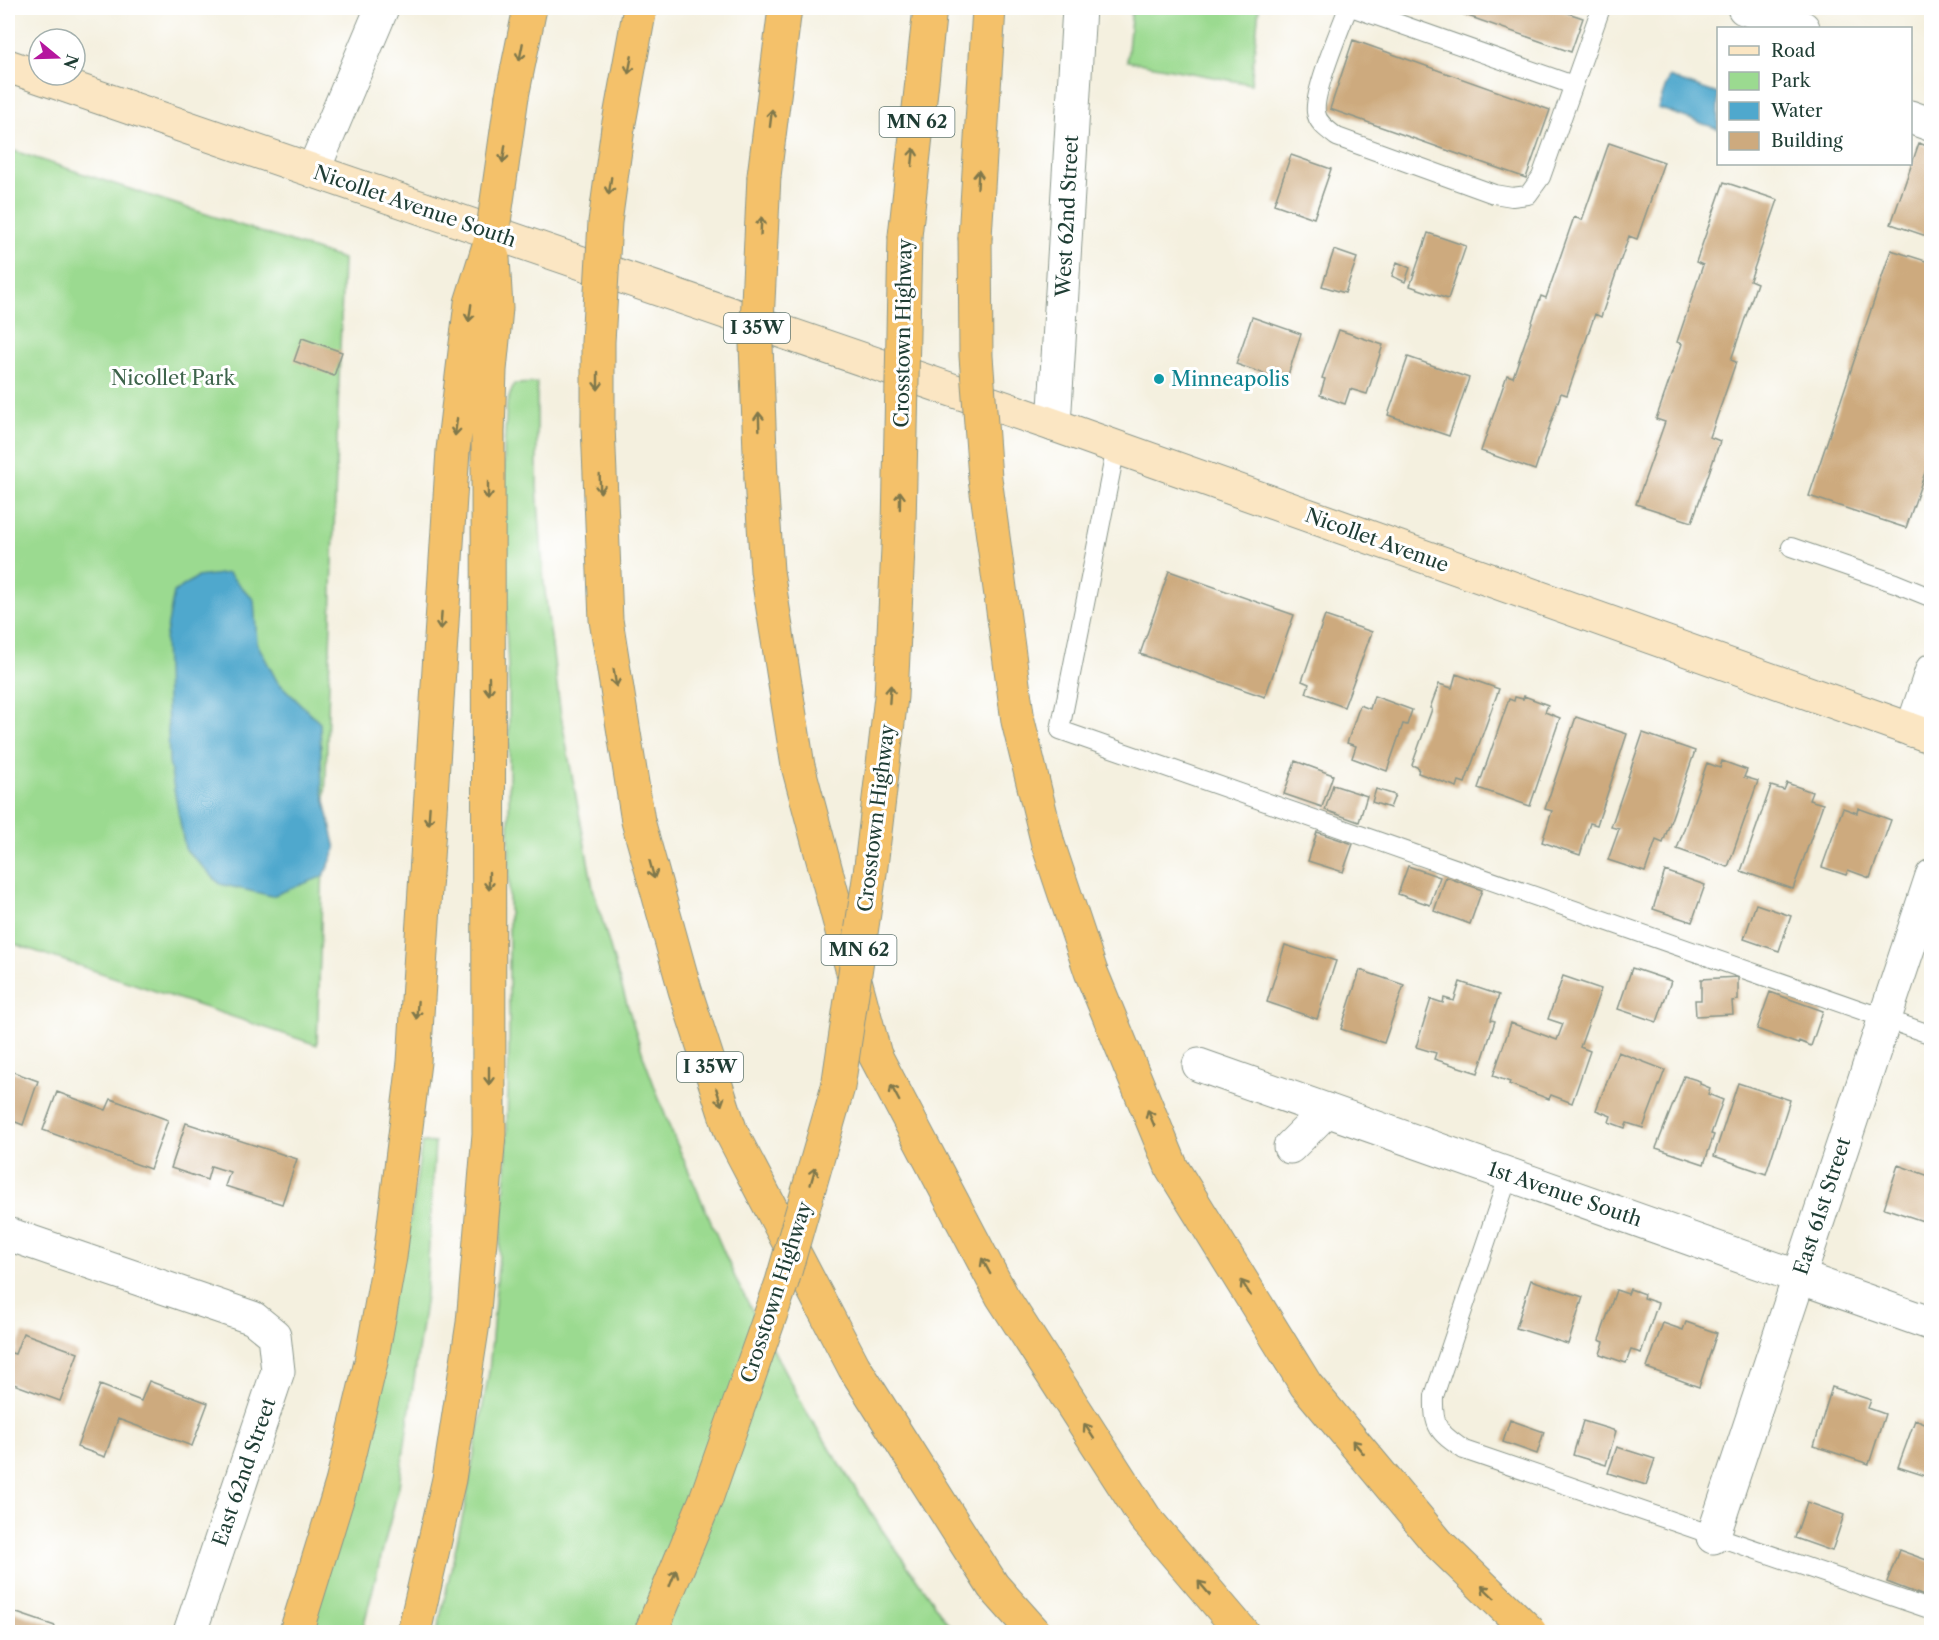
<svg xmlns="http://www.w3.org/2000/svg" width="1939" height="1640" font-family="'Libre Caslon Text',serif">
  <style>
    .green { fill: #9bda90; stroke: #5d8c62; stroke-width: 1.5 }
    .water { fill: #4fa8cd; stroke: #377280; stroke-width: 1.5 }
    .building { fill: #cdaa7e }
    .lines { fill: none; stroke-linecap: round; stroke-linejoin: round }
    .service-casing { stroke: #8a968a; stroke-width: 20 }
    .minor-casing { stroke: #8a968a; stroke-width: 35 }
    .tertiary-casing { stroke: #8a968a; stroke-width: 35 }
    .secondary-casing { stroke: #8a968a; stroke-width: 35 }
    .motorway-casing { stroke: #8a968a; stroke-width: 35 }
    .service { stroke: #fff; stroke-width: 18 }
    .minor { stroke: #fff; stroke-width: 33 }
    .tertiary { stroke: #fff; stroke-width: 33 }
    .secondary { stroke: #fbe6c3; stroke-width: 33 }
    .motorway { stroke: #f4c16a; stroke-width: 33 }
    .motorway-bridge-casing { stroke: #8a968a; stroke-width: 35; stroke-linecap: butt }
    .motorway-bridge { stroke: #f4c16a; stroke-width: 33 }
    .oneway { stroke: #7f784c }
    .culture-dot { fill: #0f9aa8; stroke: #fff; stroke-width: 2 }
    .labels { text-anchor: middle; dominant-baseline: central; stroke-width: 6; stroke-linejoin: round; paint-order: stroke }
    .shield { fill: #fff; stroke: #627771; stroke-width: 1.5 }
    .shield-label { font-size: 18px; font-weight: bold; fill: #1f3d34 }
    .street-label { font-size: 20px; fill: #1f3d34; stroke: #fff }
    .park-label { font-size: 20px; fill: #3e644b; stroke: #fff }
    .culture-label { font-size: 20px; fill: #0d838f; stroke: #fff; text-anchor: start }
  </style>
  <rect width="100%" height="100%" fill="#fff"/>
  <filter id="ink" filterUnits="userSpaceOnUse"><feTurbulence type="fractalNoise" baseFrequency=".0167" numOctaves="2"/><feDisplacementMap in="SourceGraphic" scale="12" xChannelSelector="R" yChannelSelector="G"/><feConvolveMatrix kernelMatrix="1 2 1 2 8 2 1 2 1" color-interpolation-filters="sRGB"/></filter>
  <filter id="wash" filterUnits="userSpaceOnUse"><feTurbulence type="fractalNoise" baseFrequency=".008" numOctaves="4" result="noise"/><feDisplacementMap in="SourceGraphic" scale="24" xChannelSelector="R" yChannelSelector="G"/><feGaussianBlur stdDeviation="1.35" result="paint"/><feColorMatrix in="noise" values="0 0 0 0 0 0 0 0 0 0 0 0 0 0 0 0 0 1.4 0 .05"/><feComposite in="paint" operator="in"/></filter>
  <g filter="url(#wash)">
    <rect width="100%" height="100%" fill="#f4f0df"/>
    <path class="green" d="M1132 8H1259L1251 84 1127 61Z
      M8 149 343 259 317 1045 8 942Z
      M537 383V487L544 584 561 716 593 888 618 975 644 1058 670 1128 737 1282 806 1411 880 1527 954 1632H437L464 1510 489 1372 506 1173 509 1038V693L503 551 504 448 507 403 514 384Z
      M422 1142 435 1143 426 1295 399 1486 362 1632H311L412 1212Z"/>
    <path class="water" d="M1669 77 1718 94V129L1658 108Z
      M228 573 254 600 257 643 277 681 320 723 322 788 336 849 324 876 272 896 220 884 185 849 169 762 165 640 174 592 197 577Z"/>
    <g id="blocks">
      <path class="building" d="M1445 8H1553L1583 18 1571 52Z
        M1353 40 1550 110 1526 178 1330 109Z
        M1609 143 1664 162 1637 239 1629 236 1601 317 1595 314 1567 395 1561 393 1535 470 1481 451 1507 375 1513 377 1541 296 1546 298 1574 217 1582 220Z
        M1919 143 1932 148V238L1891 224Z
        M1291 155 1331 169 1314 218 1274 204Z
        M1724 182 1778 200 1750 280 1757 283 1731 360 1736 362 1710 437 1720 441 1692 522 1636 504 1665 422 1656 419 1682 344 1677 342 1703 265 1696 262Z
        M1428 233 1466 246 1448 299 1410 286Z
        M1334 250 1357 258 1345 293 1322 286Z
        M1891 250 1932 263V452L1906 528 1809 496Z
        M1397 262 1410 268 1405 282 1392 276Z
        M1252 317 1301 334 1288 375 1273 371 1271 376 1236 364Z
        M1339 330 1383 345 1367 394 1350 389 1345 404 1320 395 1325 379 1322 378Z
        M302 338 342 352 334 376 294 361Z
        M1408 357 1469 378 1449 436 1388 415Z
        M1169 571 1294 615 1265 697 1140 654Z
        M1325 616 1372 632 1344 707 1306 693 1309 684 1302 681Z
        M1456 674 1499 689 1465 783 1459 781 1457 787 1418 773 1419 768 1412 765 1432 709 1430 708 1439 684 1452 688Z
        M1374 696 1412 710 1407 725 1403 724 1387 771 1352 758 1356 746 1347 743 1360 705 1370 709Z
        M1524 696 1548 705 1545 712 1560 718 1530 806 1478 788 1509 699 1514 701 1515 697 1523 699Z
        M1576 717 1627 734 1597 825 1590 823 1580 855 1542 842 1552 811 1545 809Z
        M1643 733 1695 751 1663 843 1656 840 1645 872 1608 860 1619 829 1611 827Z
        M1295 761 1333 775 1322 807 1284 794Z
        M1722 761 1747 770 1744 777 1758 781 1728 867 1677 849 1707 763 1720 768Z
        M1787 783 1812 792 1809 800 1823 804 1793 889 1741 871 1771 786 1784 790Z
        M1333 785 1367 796 1359 822 1325 810Z
        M1376 789 1395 795 1390 808 1372 802Z
        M1843 808 1857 813 1858 808 1891 820 1870 878 1848 870 1846 875 1822 867Z
        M1317 832 1353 844 1343 872 1308 861Z
        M1408 866 1440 877 1430 905 1398 894Z
        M1665 871 1705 885 1692 922 1653 909Z
        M1446 877 1482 890 1470 924 1434 911Z
        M1756 904 1791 916 1779 951 1744 939Z
        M1285 945 1336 961 1317 1019 1267 1002Z
        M1632 968 1671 981 1657 1022 1618 1009Z
        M1360 970 1404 985 1384 1043 1341 1029Z
        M1563 976 1601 989 1580 1047 1590 1051 1572 1103 1551 1095 1549 1099 1509 1084 1510 1082 1493 1076 1511 1023 1557 1040 1563 1024 1548 1019Z
        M1738 977V1000L1732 1001 1733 1014 1696 1016 1695 1000H1701V979Z
        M1460 982 1499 995 1491 1020 1495 1021 1478 1073 1434 1059 1436 1053 1416 1047 1431 999 1443 1003 1444 998 1454 1001Z
        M1770 992 1823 1011 1811 1046 1799 1041 1798 1044 1757 1029Z
        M1618 1052 1665 1070 1643 1128 1627 1123 1625 1128 1609 1122 1611 1116 1596 1110Z
        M8 1070 38 1081 23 1125 8 1119Z
        M1684 1076 1700 1081V1084L1710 1088 1708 1094 1723 1100 1711 1134 1714 1135 1704 1164 1656 1148Z
        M1738 1083 1790 1100 1766 1174 1714 1156Z
        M57 1092 106 1110 111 1099 168 1120 150 1169 43 1130Z
        M186 1123 297 1159 282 1204 225 1186 230 1172 211 1166 207 1180 171 1168Z
        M1898 1165 1932 1177V1224L1884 1208Z
        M1531 1280 1583 1297 1568 1344 1516 1328Z
        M1630 1289 1644 1294 1643 1298 1658 1303 1641 1353 1631 1350 1626 1363 1600 1354 1604 1342 1599 1340 1616 1290 1628 1294Z
        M1686 1322 1717 1333 1699 1387 1647 1368 1663 1323 1683 1330Z
        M23 1333 78 1353 60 1401 8 1382V1352L15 1354Z
        M149 1381 208 1403 192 1446 118 1419 105 1457 77 1447 100 1385 141 1401Z
        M1832 1387 1871 1400 1868 1408 1885 1414 1869 1464 1814 1446Z
        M1510 1420 1544 1432 1537 1454 1503 1442Z
        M1915 1420 1932 1427V1478L1898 1467Z
        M1583 1421 1616 1431 1606 1465 1573 1455Z
        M1617 1447 1655 1459 1646 1485 1608 1473Z
        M1807 1502 1844 1515 1832 1551 1795 1538Z
        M1899 1550 1932 1562V1574L1924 1596 1887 1582Z
        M8 1610 55 1626 53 1632H8Z"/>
    </g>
  </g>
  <g filter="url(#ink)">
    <use href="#blocks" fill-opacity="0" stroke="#8a968a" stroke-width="1.5"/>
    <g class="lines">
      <g class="service-casing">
        <path id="service" d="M1348 8C1340 29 1313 93 1316 112 1317 123 1328 130 1337 137L1494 194 1512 197 1528 195 1541 177 1601 8
          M1354 8 1573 85
          M1116 447 1060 730 1932 1035
          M1791 547 1895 583 1932 598
          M1509 1174 1434 1396C1433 1428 1438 1432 1464 1450L1932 1610"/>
      </g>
      <g class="minor-casing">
        <path id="minor" d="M1744 8 1803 28
          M1910 117 1932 125
          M313 171 382 8
          M1054 425 1079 8
          M1199 1065 1932 1324
          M1290 1147 1327 1110
          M8 1234 253 1318 274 1335 278 1371 190 1632
          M1713 1537 1932 876"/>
      </g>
      <g class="tertiary-casing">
        <path id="tertiary" d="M1912 730 1932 670"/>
      </g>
      <g class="secondary-casing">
        <path id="secondary" d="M8 66 1054 425 1932 737"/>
      </g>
      <g class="motorway-casing">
        <path id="motorway" d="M512 96 530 8
          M618 128 640 8
          M764 176 785 8
          M905 236 930 8
          M975 237 989 8
          M598 426 606 620 638 821 685 990 731 1132 854 1367 993 1586 1034 1632
          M761 479 767 571 798 766 875 1055 1002 1296 1145 1518 1242 1632
          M296 1632 342 1483 371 1362 390 1257 414 1062 453 450 471 303 492 236
          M414 1632 449 1479 473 1323 489 1134 488 432 490 370 496 308 493 258"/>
      </g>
      <use href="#service" class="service"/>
      <use href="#minor" class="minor"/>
      <use href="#tertiary" class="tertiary"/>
      <use href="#secondary" class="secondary"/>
      <use href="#motorway" class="motorway"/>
      <g class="motorway-bridge-casing">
        <path id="motorway-bridge" d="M492 236 512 96
          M975 237 976 356 985 478 1018 721 1048 844 1091 972 1172 1168 1306 1385 1438 1543 1530 1632
          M598 426V342L605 222 618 128
          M761 479 756 344 764 176
          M651 1632 706 1499 782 1282 838 1087 871 866 891 697 899 527 905 236"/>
      </g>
      <use href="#motorway-bridge" class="motorway-bridge"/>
    </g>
    <defs><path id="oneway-shaft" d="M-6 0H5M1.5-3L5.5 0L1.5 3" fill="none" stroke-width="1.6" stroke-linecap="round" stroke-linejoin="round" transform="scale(1.5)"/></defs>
    <g class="oneway">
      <use href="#oneway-shaft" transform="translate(521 52) rotate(101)"/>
      <use href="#oneway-shaft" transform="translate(630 65) rotate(101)"/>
      <use href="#oneway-shaft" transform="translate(771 118) rotate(-83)"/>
      <use href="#oneway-shaft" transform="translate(504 154) rotate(98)"/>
      <use href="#oneway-shaft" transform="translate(913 157) rotate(-84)"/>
      <use href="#oneway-shaft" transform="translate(978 179) rotate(-87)"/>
      <use href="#oneway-shaft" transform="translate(610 186) rotate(98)"/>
      <use href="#oneway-shaft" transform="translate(761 226) rotate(-87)"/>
      <use href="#oneway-shaft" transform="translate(470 313) rotate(98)"/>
      <use href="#oneway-shaft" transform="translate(598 381) rotate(90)"/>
      <use href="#oneway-shaft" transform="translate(759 421) rotate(-92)"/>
      <use href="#oneway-shaft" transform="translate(456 427) rotate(97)"/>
      <use href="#oneway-shaft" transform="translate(600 484) rotate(88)"/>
      <use href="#oneway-shaft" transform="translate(488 491) rotate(90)"/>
      <use href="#oneway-shaft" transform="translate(900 500) rotate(-89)"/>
      <use href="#oneway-shaft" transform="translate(441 621) rotate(94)"/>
      <use href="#oneway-shaft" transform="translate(615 678) rotate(81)"/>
      <use href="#oneway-shaft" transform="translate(489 686) rotate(90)"/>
      <use href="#oneway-shaft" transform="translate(890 694) rotate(-86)"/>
      <use href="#oneway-shaft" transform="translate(429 816) rotate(94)"/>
      <use href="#oneway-shaft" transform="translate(652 870) rotate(75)"/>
      <use href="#oneway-shaft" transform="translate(489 881) rotate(90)"/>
      <use href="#oneway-shaft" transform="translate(417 1010) rotate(94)"/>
      <use href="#oneway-shaft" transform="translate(489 1076) rotate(90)"/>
      <use href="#oneway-shaft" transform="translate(895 1093) rotate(-118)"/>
      <use href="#oneway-shaft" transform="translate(719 1097) rotate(72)"/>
      <use href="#oneway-shaft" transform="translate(1151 1118) rotate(-113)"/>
      <use href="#oneway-shaft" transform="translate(813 1176) rotate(-74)"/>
      <use href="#oneway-shaft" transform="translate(986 1266) rotate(-118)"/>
      <use href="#oneway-shaft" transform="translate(1246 1288) rotate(-122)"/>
      <use href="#oneway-shaft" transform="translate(1089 1431) rotate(-123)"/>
      <use href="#oneway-shaft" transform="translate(1358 1447) rotate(-130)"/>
      <use href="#oneway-shaft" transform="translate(673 1578) rotate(-68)"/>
      <use href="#oneway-shaft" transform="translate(1204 1588) rotate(-130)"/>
      <use href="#oneway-shaft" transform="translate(1488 1592) rotate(-136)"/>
    </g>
  </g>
  <circle class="culture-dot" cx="1159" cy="379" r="6"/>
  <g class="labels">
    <g class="shield">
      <rect x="879.5" y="107" width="75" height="30" rx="4.5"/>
      <rect x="724" y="313" width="66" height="30" rx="4.5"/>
      <rect x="821.5" y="935" width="75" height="30" rx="4.5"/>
      <rect x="677" y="1052" width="66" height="30" rx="4.5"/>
    </g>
    <g class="shield-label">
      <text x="917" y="122">MN 62</text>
      <text x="757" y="328">I 35W</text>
      <text x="859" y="950">MN 62</text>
      <text x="710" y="1067">I 35W</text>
    </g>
    <g class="street-label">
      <text transform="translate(415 206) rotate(19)">Nicollet Avenue South</text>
      <text transform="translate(1067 216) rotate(-87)">West 62nd Street</text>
      <text transform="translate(903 333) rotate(-89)">Crosstown Highway</text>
      <text transform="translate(1377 540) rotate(20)">Nicollet Avenue</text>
      <text transform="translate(876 818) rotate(-83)">Crosstown Highway</text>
      <text transform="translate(1565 1194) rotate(19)">1st Avenue South</text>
      <text transform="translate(1822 1206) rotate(-72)">East 61st Street</text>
      <text transform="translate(776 1292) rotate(-72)">Crosstown Highway</text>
      <text transform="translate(244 1472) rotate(-71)">East 62nd Street</text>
    </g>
    <g class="park-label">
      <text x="173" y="378">Nicollet Park</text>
    </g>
    <g class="culture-label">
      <text x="1171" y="379">Minneapolis</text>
    </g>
  </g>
  <rect width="1939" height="1640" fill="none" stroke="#fff" stroke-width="30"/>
  <rect x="1717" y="27" width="195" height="138" fill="#ffffff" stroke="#a5b1ae" stroke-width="1.5"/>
  <rect x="1729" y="46" width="30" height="9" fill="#fbe6c3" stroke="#a5b1ae" stroke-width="1.5"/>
  <text x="1771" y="57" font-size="18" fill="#1f3d34">Road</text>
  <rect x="1729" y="72" width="30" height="18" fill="#9bda90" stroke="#a5b1ae" stroke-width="1.5"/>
  <text x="1771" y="87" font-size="18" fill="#1f3d34">Park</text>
  <rect x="1729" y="102" width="30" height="18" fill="#4fa8cd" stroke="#a5b1ae" stroke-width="1.5"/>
  <text x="1771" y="117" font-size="18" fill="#1f3d34">Water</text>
  <rect x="1729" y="132" width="30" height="18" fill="#cdaa7e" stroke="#a5b1ae" stroke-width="1.5"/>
  <text x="1771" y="147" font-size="18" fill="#1f3d34">Building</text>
  <g transform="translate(57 57) rotate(109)"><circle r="28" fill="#ffffff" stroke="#a5b1ae" stroke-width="1.5"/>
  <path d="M0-4.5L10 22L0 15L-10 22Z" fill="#b5179e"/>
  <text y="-9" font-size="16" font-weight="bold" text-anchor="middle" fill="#1f3d34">N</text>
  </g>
</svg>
